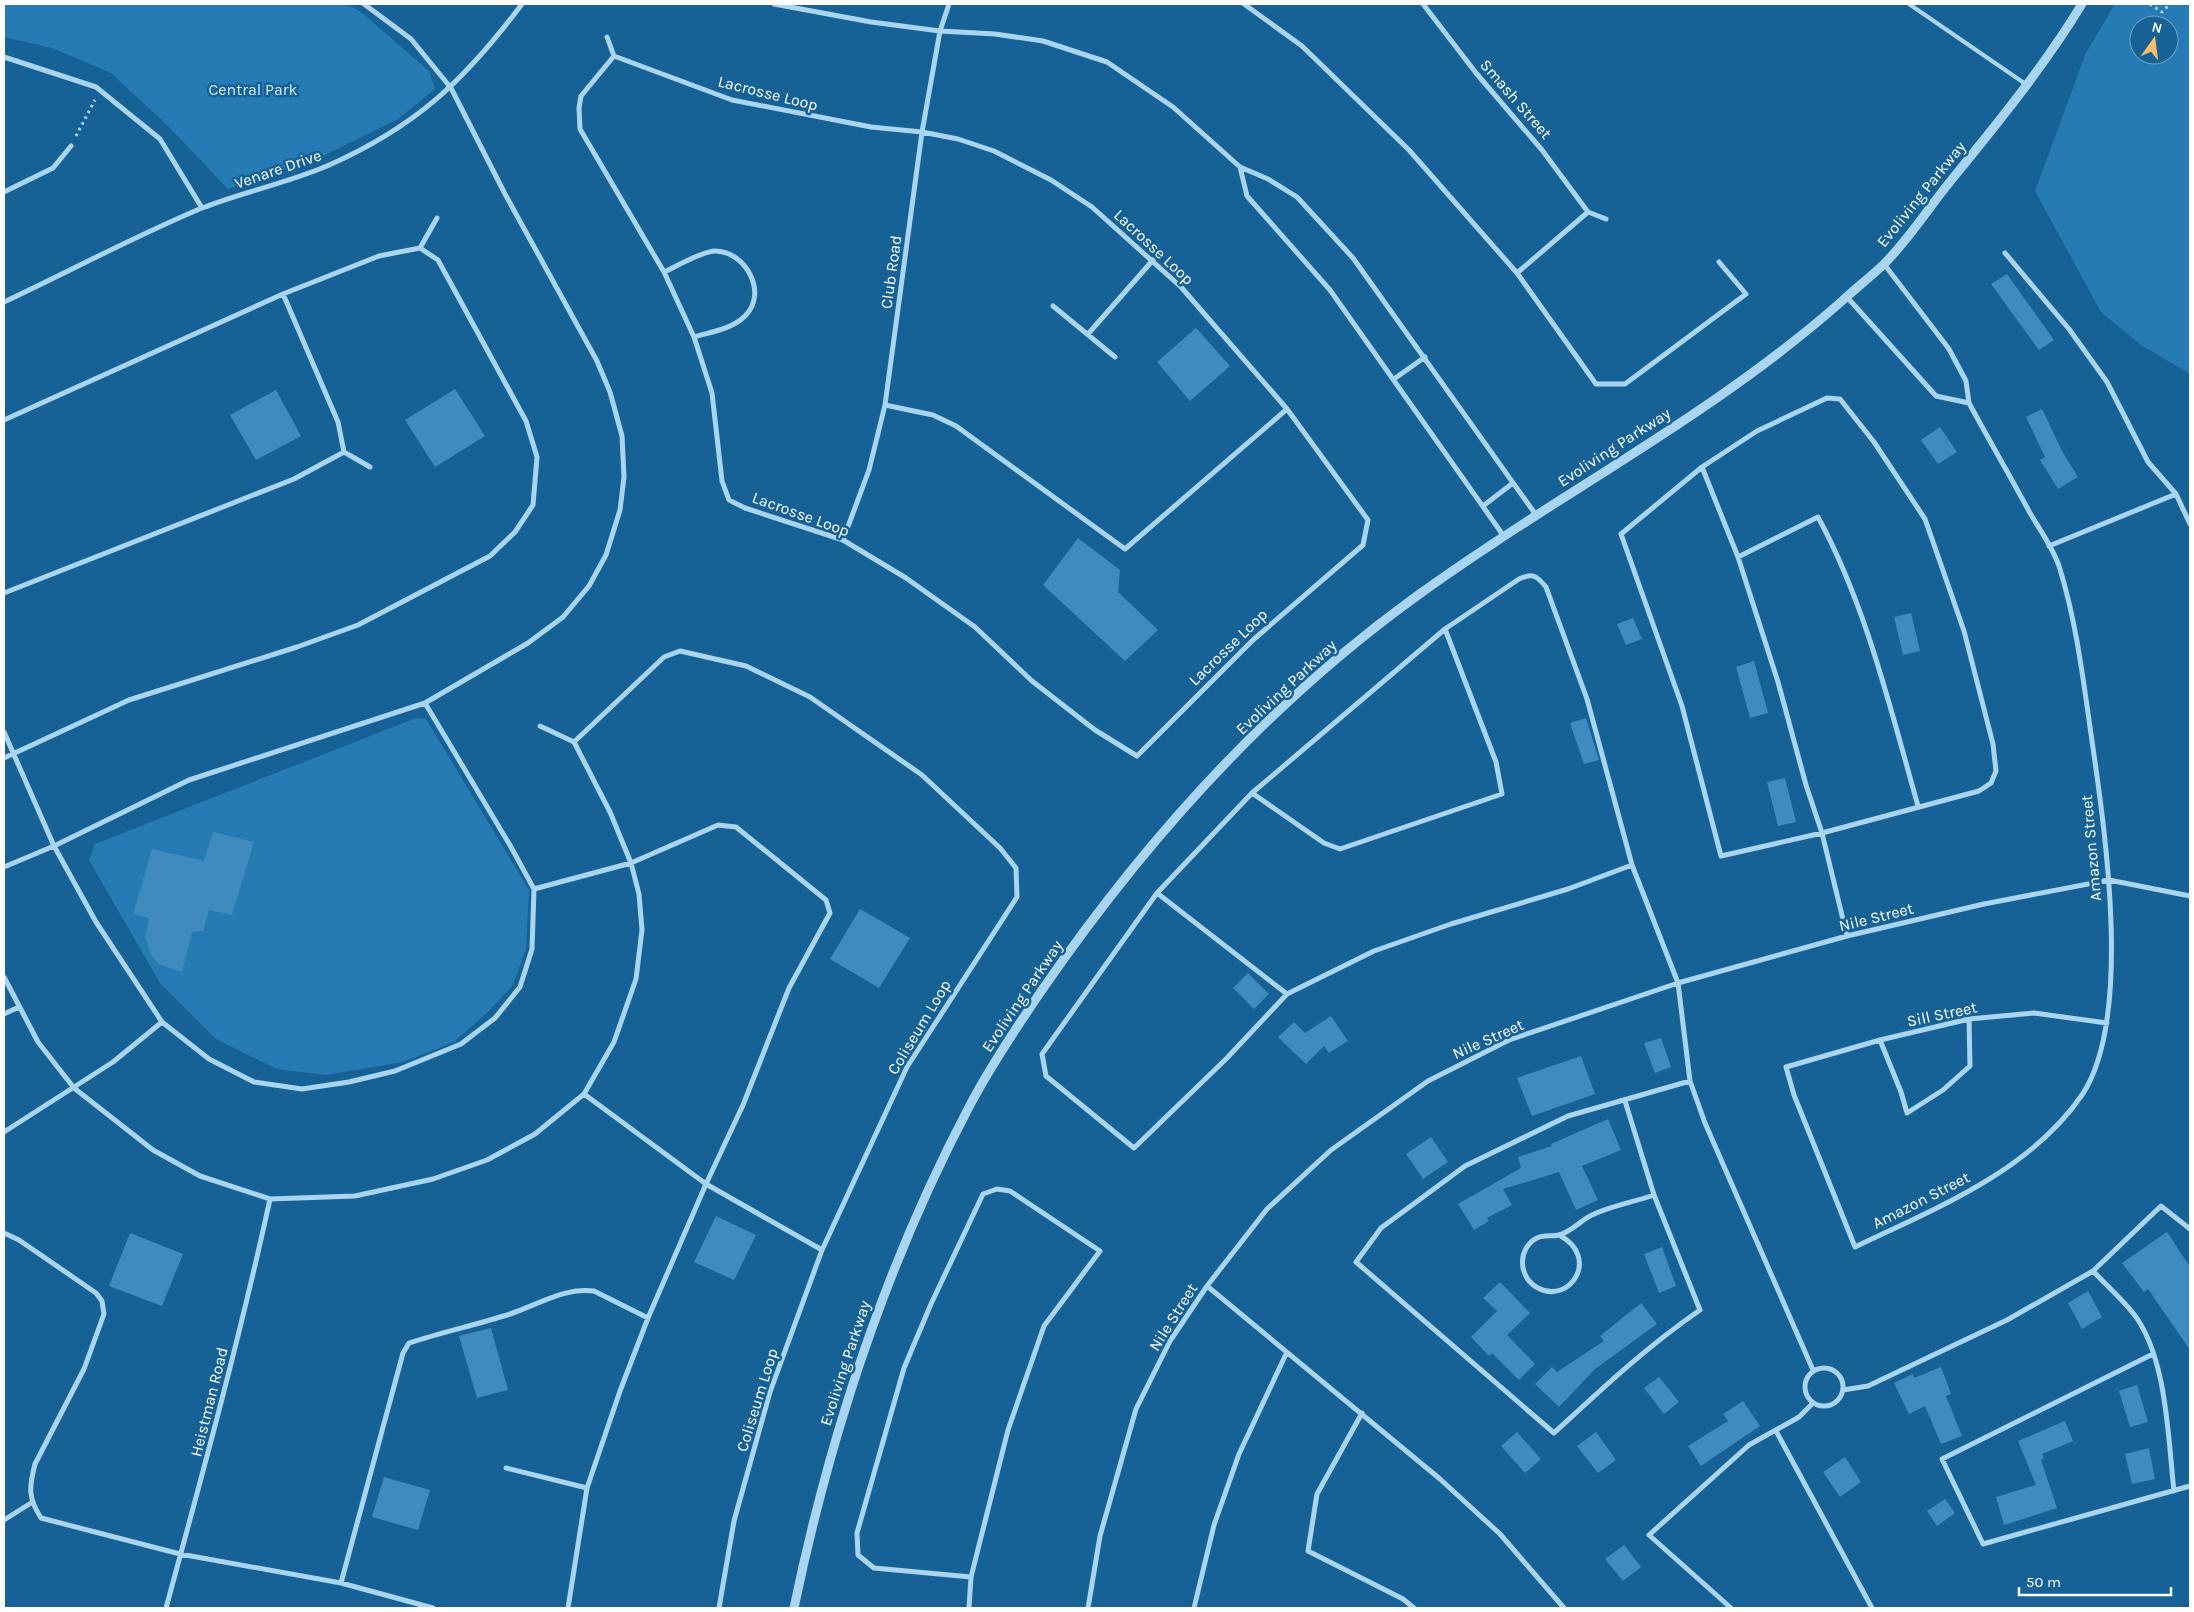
<svg xmlns="http://www.w3.org/2000/svg" width="2194" height="1612" font-family="Karla,sans-serif">
  <style>
    .green { fill: #267bb4; fill-rule: evenodd }
    .building { fill: #3f8bbf }
    .lines { fill: none; stroke-linecap: round; stroke-linejoin: round }
    .path { stroke: #a9d5f2; stroke-width: 3; stroke-dasharray: 2.5 4; stroke-linecap: butt }
    .service { stroke: #a9d5f2; stroke-width: 4 }
    .minor { stroke: #a9d5f2; stroke-width: 5 }
    .tertiary { stroke: #a9d5f2; stroke-width: 9 }
    .labels { text-anchor: middle; dominant-baseline: central; stroke-width: 5; stroke-linejoin: round; paint-order: stroke }
    .park-label { font-size: 16px; fill: #d0ebfc; stroke: #166297 }
    .street-label { font-size: 16px; fill: #fff; stroke: #166297 }
  </style>
  <rect width="100%" height="100%" fill="#166297"/>
  <path class="green" d="M4 4H347L361 12 429 71 435 89 398 119 325 155 228 189 169 127 111 73 52 48 4 37Z
    M2115 4H2190V374L2141 345 2101 312 2035 191 2086 53ZM2139 25H2169V55H2139Z
    M416 718 426 719 529 890 526 949 513 985 489 1011 454 1042 403 1062 326 1075 277 1069 216 1039 160 983 89 860 95 844Z"/>
  <path class="building" d="M2007 274 2054 340 2039 350 1991 284Z
    M1196 328 1230 366 1190 401 1157 362Z
    M455 389 485 436 435 467 405 420Z
    M276 390 301 436 256 460 230 415Z
    M2042 409 2062 451 2078 477 2058 489 2040 460 2045 457 2026 417Z
    M1940 427 1957 452 1938 464 1921 440Z
    M1078 538 1120 570 1118 592 1158 630 1125 661 1043 585Z
    M1911 613 1920 651 1903 655 1894 617Z
    M1633 618 1642 639 1626 645 1617 624Z
    M1754 661 1768 713 1750 718 1736 667Z
    M1586 718 1599 760 1584 764 1570 723Z
    M1785 778 1796 822 1778 826 1767 782Z
    M213 832 254 842 232 915 209 910 203 931 192 932 182 972 158 964 151 954 145 937 149 918 133 914 152 849 204 861Z
    M860 909 910 938 879 988 830 959Z
    M1248 973 1269 994 1254 1009 1233 988Z
    M1331 1016 1348 1041 1329 1053 1324 1046 1306 1064 1278 1037 1294 1022 1305 1033Z
    M1661 1038 1671 1067 1655 1073 1644 1043Z
    M1581 1056 1595 1094 1532 1116 1517 1078Z
    M1608 1119 1621 1150 1582 1166 1598 1200 1576 1210 1559 1172 1503 1189 1512 1205 1487 1218 1489 1221 1474 1230 1458 1204 1521 1168 1518 1157 1552 1146 1551 1144Z
    M1431 1137 1448 1162 1423 1179 1406 1154Z
    M716 1216 756 1235 734 1280 694 1262Z
    M2167 1232 2190 1267V1350L2148 1289 2144 1292 2122 1263Z
    M130 1233 183 1254 162 1306 109 1286Z
    M1662 1247 1676 1286 1659 1293 1644 1254Z
    M1500 1282 1530 1313 1507 1335 1535 1364 1519 1380 1492 1353 1489 1356 1471 1337 1497 1311 1483 1298Z
    M2088 1291 2102 1317 2082 1329 2068 1303Z
    M1641 1303 1657 1324 1595 1369 1559 1407 1535 1384 1552 1367 1557 1372 1604 1341 1600 1336Z
    M491 1328 508 1390 477 1398 459 1336Z
    M1941 1367 1951 1394 1946 1396 1962 1436 1941 1444 1925 1406 1909 1414 1894 1383 1913 1374 1914 1378Z
    M1659 1377 1679 1402 1664 1414 1644 1388Z
    M2137 1385 2148 1422 2130 1427 2119 1391Z
    M1743 1401 1760 1426 1701 1466 1688 1446 1728 1421 1723 1414Z
    M2065 1421 2073 1441 2042 1454 2044 1458 2041 1460 2057 1508 2004 1525 1996 1497 2036 1485 2018 1441Z
    M1517 1432 1541 1459 1525 1473 1501 1446Z
    M1596 1432 1616 1460 1598 1473 1577 1446Z
    M2149 1448 2155 1479 2132 1484 2125 1454Z
    M1845 1457 1861 1482 1840 1497 1823 1472Z
    M384 1477 430 1490 418 1530 372 1517Z
    M1945 1499 1955 1513 1937 1526 1927 1511Z
    M1624 1545 1641 1567 1623 1581 1605 1559Z"/>
  <g class="lines">
    <path class="path" d="M2150 4 2162 12 2170 4
      M76 136 95 100"/>
    <path class="service" d="M1909 4 2027 85"/>
    <path class="minor" d="M774 4 871 22 940 31 995 34 1043 41 1107 62 1173 107 1240 167 1268 179 1297 197 1353 258 1536 515
      M1244 4 1302 46 1409 150 1517 273 1596 384H1625L1746 294 1719 262
      M1423 4 1476 73 1542 150 1588 212
      M607 37 614 56
      M614 56 732 100 871 127 922 132 958 139 994 151 1051 180 1092 207 1181 287 1287 409 1368 520 1363 545 1253 640 1137 756 1095 730 1032 681 975 627 906 578 843 540 745 508 729 500 722 481 712 393 694 337 664 272 580 129 579 108 581 96Z
      M4 57 96 87 160 139 202 208
      M1240 167 1247 196 1330 290 1503 535
      M4 192 53 168 71 146
      M1588 212 1606 219
      M420 248 437 218
      M2005 253 2069 329 2107 382 2148 462 2176 494 2190 524
      M1884 264 1949 349 1966 381 1969 403C1989 440 2010 476 2030 513 2040 530 2053 548 2059 566 2076 620 2083 678 2091 734 2104 824 2134 1017 2082 1095 2029 1172 1936 1208 1855 1247L1794 1095 1786 1067 1880 1040 1969 1019 2034 1013 2107 1023
      M664 272C677 266 701 252 714 251 745 250 768 292 746 315 733 329 711 332 694 337
      M1517 273 1588 212
      M1846 296 1936 396 1969 403
      M4 302C70 271 135 236 202 208 243 192 287 183 327 166 416 127 465 80 522 4
      M1053 306 1115 357
      M1088 334 1153 260
      M1394 379 1425 357
      M1827 398 1840 399 1874 442 1925 519 1939 559 1964 631 1993 744 1996 771 1991 783 1979 791 1822 833 1721 856 1682 706 1621 534 1702 467 1757 431Z
      M885 405 933 415 956 426 1125 549 1287 409
      M4 420 283 294 379 256 420 248 438 260 526 421 537 457 533 505 515 532 490 556 358 625 297 647 129 700 4 758
      M344 452 370 467
      M1702 467 1738 557 1778 682 1806 785 1822 833 1847 936
      M1483 506 1513 483
      M843 540 869 470 885 405 922 132 940 31 949 4
      M2049 546 2176 494
      M1738 557 1818 517C1866 605 1891 711 1918 806
      M4 593 294 479 344 452 338 422 283 294
      M4 732 54 846 96 922 162 1022 209 1059 254 1082 302 1089 349 1082 395 1071 461 1044 495 1018 520 987 532 949 534 889 511 847 425 703
      M574 742 664 657 680 651 746 666 810 697 922 775 1000 848 1016 868 1017 897 907 1067 822 1250 770 1392 734 1521 719 1608
      M1252 793 1324 843 1340 849 1502 794 1496 762 1445 629
      M1632 865 1568 889 1451 924 1374 951 1287 994 1227 1058 1134 1148 1046 1076 1042 1054 1157 893 1252 793 1445 629 1519 579C1533 573 1536 575 1546 587L1587 699 1632 865 1678 983 1690 1081 1705 1123 1813 1370
      M4 867 54 846 189 780 425 703 528 643 563 617 589 586 606 555 620 510 624 477 622 436 610 392 597 361 505 194 451 88 411 39 364 4
      M534 889 631 863 718 825 736 827 826 900 830 913 789 988 743 1105 706 1184 648 1318 620 1391 587 1488 568 1608
      M1157 893 1287 994
      M4 977 38 1042 74 1088 153 1150 200 1176 270 1199 355 1196 433 1179 487 1160 535 1134 584 1094 614 1042 636 979 642 930 639 894 631 863 610 812 574 742 540 726
      M4 1014 19 1007
      M1880 1040 1901 1092 1907 1113 1943 1090 1970 1066 1969 1019
      M584 1094 706 1184 822 1250
      M1625 1101 1654 1195 1700 1310C1645 1348 1603 1388 1554 1433L1356 1262 1381 1228 1465 1166 1568 1116 1690 1081
      M4 1132 113 1062 162 1022
      M4 1233 19 1240 96 1293 102 1301 104 1314 84 1369 35 1464C29 1487 28 1498 41 1518L180 1554 341 1583 433 1608
      M1559 1235C1601 1257 1570 1305 1538 1288 1518 1278 1517 1248 1537 1238 1545 1234 1551 1237 1559 1235 1571 1232 1581 1220 1592 1215 1611 1206 1634 1202 1654 1195
      M2093 1271C2106 1285 2121 1298 2133 1313 2167 1356 2168 1438 2174 1491
      M1207 1286 1440 1479 1500 1534 1564 1608
      M2153 1354 1942 1459 1983 1544 2190 1486
      M1805 1387a19 19 0 1 1 38 0a19 19 0 1 1-38 0Z
      M1843 1390 1868 1386 2007 1320 2093 1271 2161 1206 2190 1229
      M1362 1413 1317 1494 1308 1551 1403 1599 1414 1608
      M1776 1431 1872 1608
      M506 1468 587 1488
      M4 1520 31 1503
      M341 1583 403 1353 409 1343C442 1332 476 1325 510 1314 537 1305 565 1287 594 1291L648 1318
      M166 1608C203 1472 240 1337 270 1199
      M969 1608 971 1577 1008 1430 1044 1326 1100 1251 1010 1191 997 1189 983 1194 931 1304 904 1368 857 1533 858 1555 874 1568 971 1577
      M1088 1608 1100 1536 1136 1409 1170 1341 1207 1286 1267 1209 1331 1150 1428 1081 1509 1040 1678 983 1847 936 1984 904 2109 880 2190 896
      M1194 1608 1214 1525 1239 1454 1286 1354
      M1731 1608 1649 1535 1749 1445 1799 1417 1813 1403"/>
    <path class="tertiary" d="M794 1608C830 1435 886 1264 969 1107 990 1067 1016 1028 1042 990 1144 842 1268 704 1414 598 1554 496 1711 417 1842 301 1855 289 1869 278 1882 266 1907 242 1927 210 1949 183 1996 125 2043 68 2082 4"/>
  </g>
  <g class="labels">
    <g class="park-label">
      <text x="253" y="89">Central Park</text>
    </g>
    <g class="street-label">
      <text transform="translate(768 93) rotate(14)">Lacrosse Loop</text>
      <text transform="translate(1516 99) rotate(49)">Smash Street</text>
      <text transform="translate(278 169) rotate(-19)">Venare Drive</text>
      <text transform="translate(1921 194) rotate(-51)">Evoliving Parkway</text>
      <text transform="translate(1154 247) rotate(43)">Lacrosse Loop</text>
      <text transform="translate(891 272) rotate(-82)">Club Road</text>
      <text transform="translate(1614 447) rotate(-33)">Evoliving Parkway</text>
      <text transform="translate(801 514) rotate(20)">Lacrosse Loop</text>
      <text transform="translate(1228 647) rotate(-44)">Lacrosse Loop</text>
      <text transform="translate(1286 687) rotate(-43)">Evoliving Parkway</text>
      <text transform="translate(2091 848) rotate(-95)">Amazon Street</text>
      <text transform="translate(1876 917) rotate(-14)">Nile Street</text>
      <text transform="translate(1022 996) rotate(-56)">Evoliving Parkway</text>
      <text transform="translate(1942 1014) rotate(-12)">Sill Street</text>
      <text transform="translate(919 1027) rotate(-59)">Coliseum Loop</text>
      <text transform="translate(1488 1039) rotate(-24)">Nile Street</text>
      <text transform="translate(1921 1200) rotate(-27)">Amazon Street</text>
      <text transform="translate(1173 1317) rotate(-58)">Nile Street</text>
      <text transform="translate(845 1363) rotate(-72)">Evoliving Parkway</text>
      <text transform="translate(757 1400) rotate(-73)">Coliseum Loop</text>
      <text transform="translate(209 1402) rotate(-76)">Heistman Road</text>
    </g>
  </g>
  <rect width="2194" height="1612" fill="none" stroke="#ffffff" stroke-width="10"/>
  <g transform="translate(2154 40) rotate(14)"><circle r="24" fill="#166297" stroke="#73a1c1"/>
  <path d="M0-4L9 19L0 12L-9 19Z" fill="#ffbd69"/>
  <text y="-8" font-size="14" font-weight="bold" text-anchor="middle" fill="#ffffff">N</text>
  </g>
  <path d="M2019 1587v8h152v-8" fill="none" stroke="#ffffff" stroke-width="2.5"/>
  <text x="2026" y="1587" font-size="15" fill="#ffffff" stroke="#166297" stroke-width="4" paint-order="stroke">50 m</text>
</svg>
